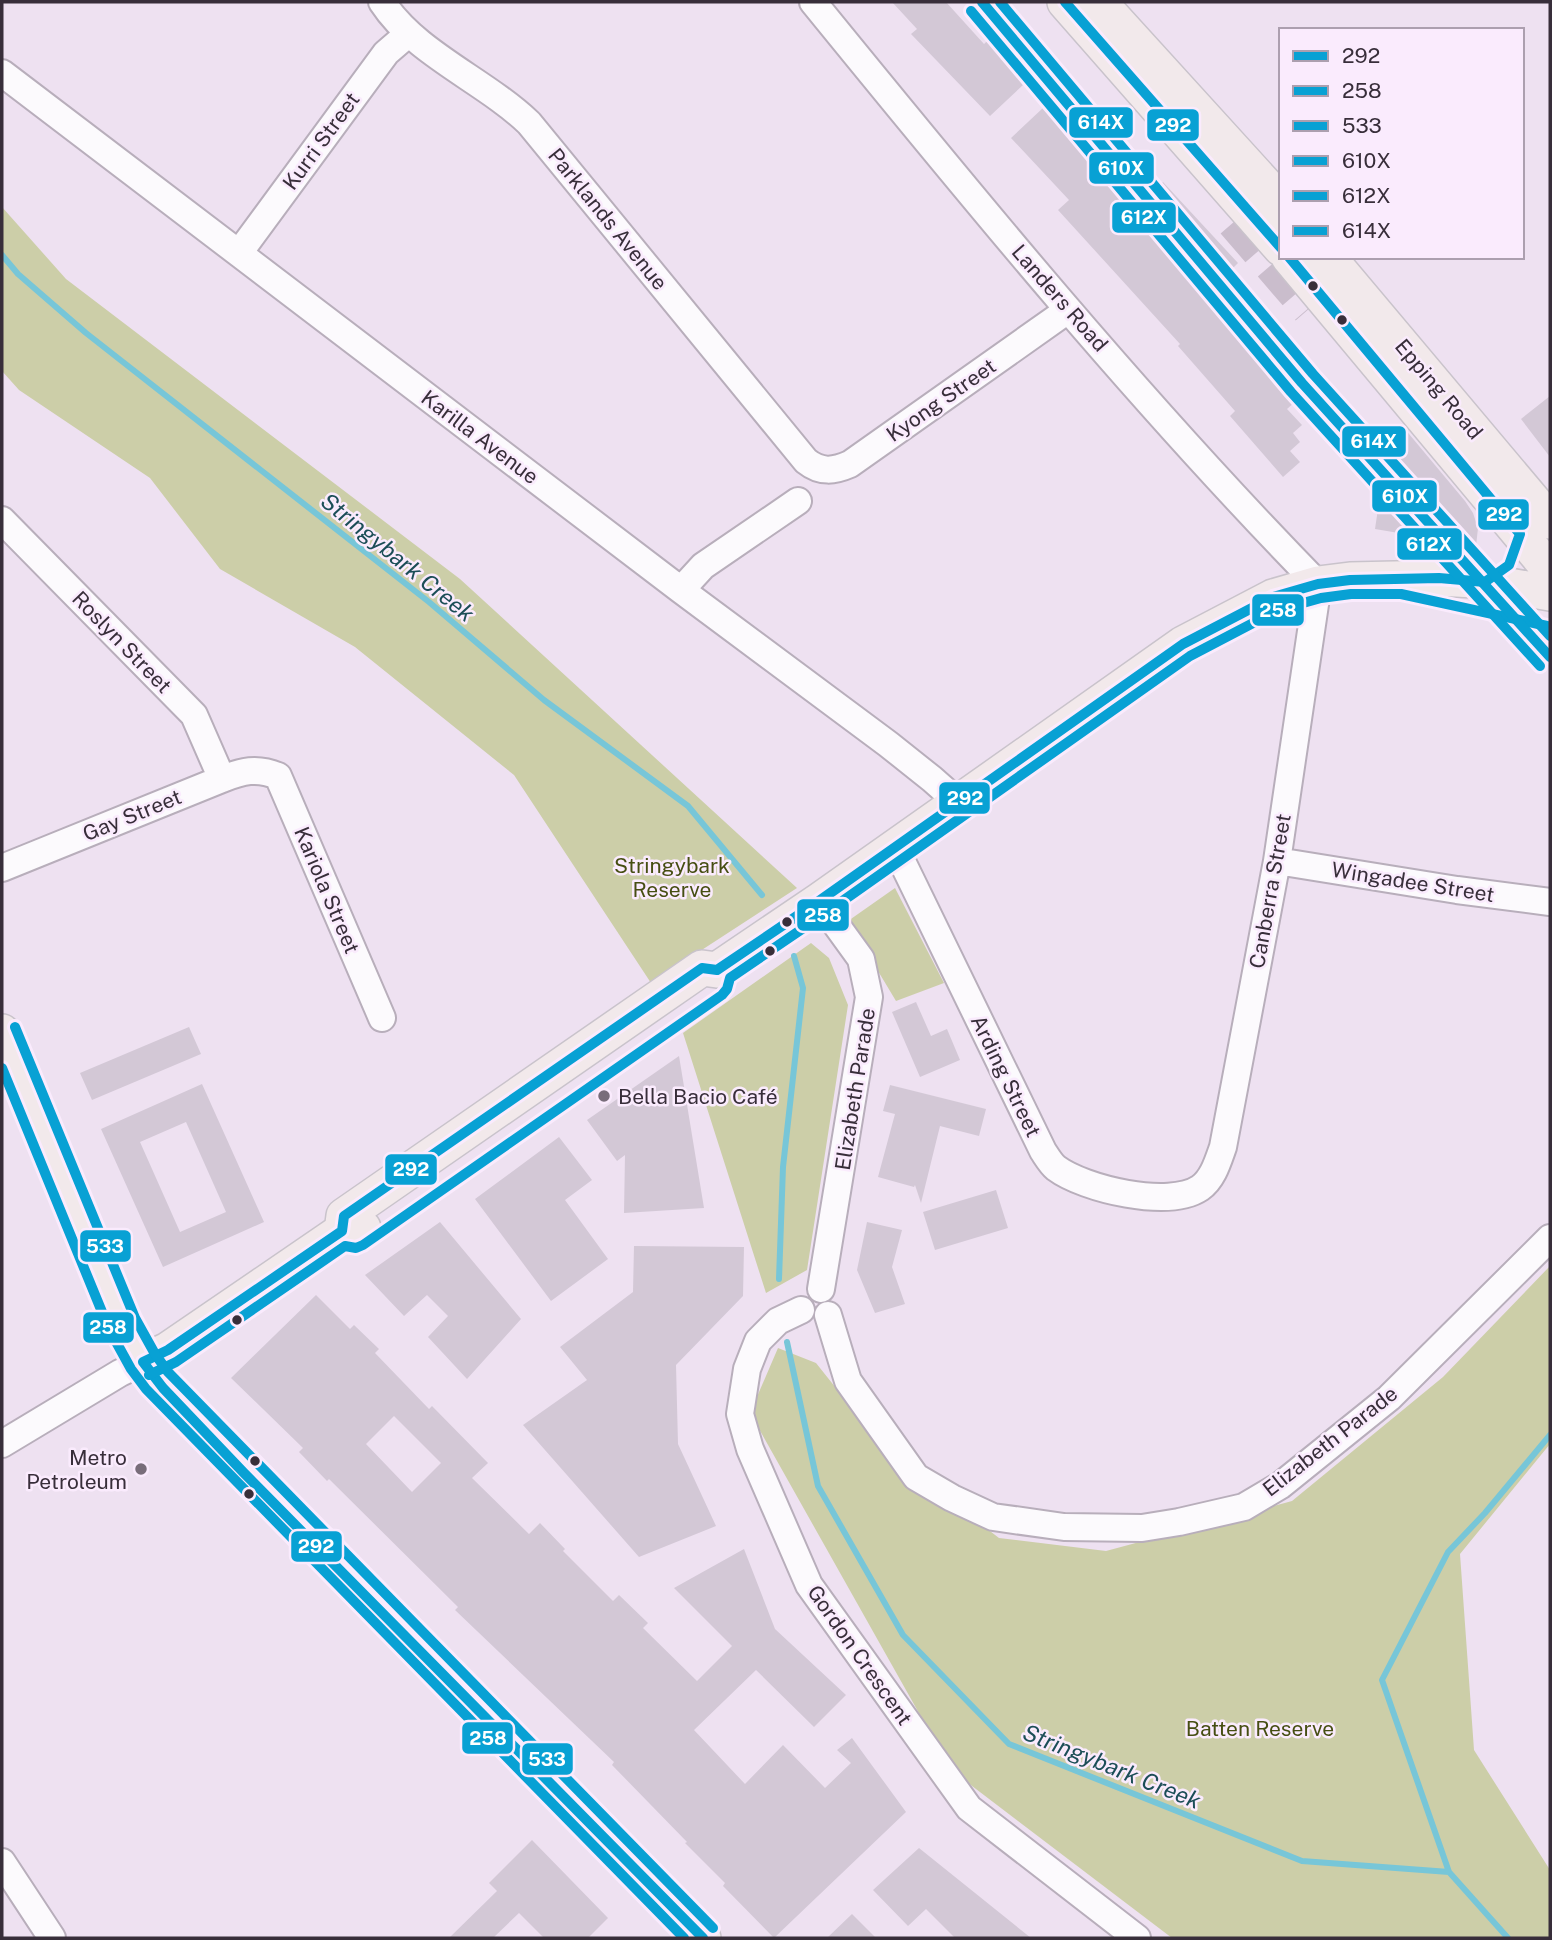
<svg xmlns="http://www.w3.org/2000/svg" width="1552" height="1940" font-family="'Public Sans',sans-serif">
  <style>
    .forest { fill: #cccea8 }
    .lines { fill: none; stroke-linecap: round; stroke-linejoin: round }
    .stream { stroke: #77c6d8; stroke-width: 6 }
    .building { fill: #d3c8d6; fill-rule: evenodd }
    .highway-tunnel { stroke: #cabdcc; stroke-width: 38; stroke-dasharray: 38 19; stroke-linecap: butt }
    .minor-casing { stroke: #b8aebb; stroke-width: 30 }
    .major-casing { stroke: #c9c3cb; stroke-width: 38 }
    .minor { stroke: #fcfafd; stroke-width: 26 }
    .major { stroke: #f2e9eb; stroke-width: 35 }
    .bus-1-casing { stroke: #faebfd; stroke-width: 16 }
    .bus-2-casing { stroke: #faebfd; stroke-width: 16 }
    .bus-3-casing { stroke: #faebfd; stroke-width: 16 }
    .bus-4-casing { stroke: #faebfd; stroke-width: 16 }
    .bus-5-casing { stroke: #faebfd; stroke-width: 16 }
    .bus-6-casing { stroke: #faebfd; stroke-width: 16 }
    .bus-1 { stroke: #08a1d4; stroke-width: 10 }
    .bus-2 { stroke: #08a1d4; stroke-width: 10 }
    .bus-3 { stroke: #08a1d4; stroke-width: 10 }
    .bus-4 { stroke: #08a1d4; stroke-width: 10 }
    .bus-5 { stroke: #08a1d4; stroke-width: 10 }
    .bus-6 { stroke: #08a1d4; stroke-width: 10 }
    .bus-dot { fill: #382e3a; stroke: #faebfd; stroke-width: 2.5 }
    .poi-dot { fill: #786d7a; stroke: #faebfd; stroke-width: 2.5 }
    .labels { text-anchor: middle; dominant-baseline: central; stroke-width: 5; stroke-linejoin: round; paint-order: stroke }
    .street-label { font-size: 21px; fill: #382e3a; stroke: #faebfd }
    .park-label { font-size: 21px; fill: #464e12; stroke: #faebfd }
    .poi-label { font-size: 21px; fill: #382e3a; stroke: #faebfd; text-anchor: start }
    .water-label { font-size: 23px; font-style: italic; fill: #1c4e57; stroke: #faebfd }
    .line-badge { stroke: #faebfd; stroke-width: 2.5 }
    .badge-label { font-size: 19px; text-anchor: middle; font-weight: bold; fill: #fff }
  </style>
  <rect width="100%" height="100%" fill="#eee1f1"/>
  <path class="forest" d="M2 207 66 279 460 579 797 888 651 983 514 775 355 647 220 569 150 478 19 390 2 371Z
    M895 888 944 983 896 1001 848 921Z
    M811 943 829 958 848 1005 807 1270 766 1293 683 1033Z
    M1550 1266V1444L1460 1554 1474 1750 1550 1870V1938H1172L951 1770 750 1413 778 1348 816 1363 887 1452 999 1538 1106 1551 1292 1501 1443 1377Z"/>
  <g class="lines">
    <path class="stream" d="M2 255 18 274 86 333 429 602 544 700 688 806 762 895
      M779 1279 783 1167 803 988 794 956
      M787 1342 818 1486 903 1635 1009 1744 1302 1861 1449 1872 1508 1938
      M1449 1872 1382 1680 1448 1552 1485 1513 1550 1435"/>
  </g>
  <path class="building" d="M892 2H946L984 44 1008 21 1160 185 1163 182 1238 263 1230 271 1289 337 1281 344 1304 370 1294 380 1305 393 1287 409 1302 425 1293 433 1300 442 1290 451 1300 462 1283 477 1230 416 1235 411 1178 346 1180 344 1058 210 1069 200 1011 138 1044 107 1023 85 990 116 911 34 917 29Z
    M1550 396V457L1521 419Z
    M1404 428 1465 501 1473 513 1478 528 1476 546 1375 529 1385 462 1375 452Z
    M916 1002 931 1036 947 1029 960 1060 920 1077 892 1012Z
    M189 1027 201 1054 92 1100 80 1073Z
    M679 1056 704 1208 624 1213 625 1155 617 1161 587 1120Z
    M202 1084 264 1222 163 1267 101 1129ZM186 1122 226 1212 180 1232 140 1142Z
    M890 1085 986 1109 979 1136 940 1126 921 1203 915 1185 914 1187 878 1177 895 1114 883 1111Z
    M559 1137 592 1180 565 1200 608 1259 551 1301 475 1199Z
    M996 1190 1008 1228 935 1250 923 1212Z
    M440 1222 521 1319 467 1379 428 1337 448 1316 427 1295 404 1316 365 1275Z
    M867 1222 902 1230 892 1267 905 1304 875 1313 857 1270Z
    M634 1246 744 1247 743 1296 676 1365 678 1444 716 1526 639 1557 523 1425 587 1380 560 1347 633 1292Z
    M316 1295 350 1329 354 1325 379 1349 375 1353 429 1409 432 1406 488 1463 472 1478 529 1534 540 1523 565 1549 563 1551 613 1601 619 1595 648 1623 643 1628 697 1681 732 1646 674 1588 744 1549 775 1629 846 1695 814 1727 756 1670 694 1730 745 1784 783 1745 825 1788 851 1763 837 1750 852 1738 906 1812 774 1938 723 1886 725 1883 685 1843 687 1842 612 1765 614 1762 455 1610 458 1607 329 1479 327 1481 299 1452 303 1448 231 1378ZM394 1416 441 1463 412 1492 366 1444Z
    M532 1840 608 1918 588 1938H544L519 1913 493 1938H449L497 1891 489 1883Z
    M919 1848 1031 1938H955L926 1909 908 1926 873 1890Z
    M852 1914 876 1938H827Z"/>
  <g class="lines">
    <path class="highway-tunnel" d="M982 2 1017 46 1302 383 1550 657
      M1235 221 1310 308"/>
    <g class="minor-casing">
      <path id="minor" d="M382 2C416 54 484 80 529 123L806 461C821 473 834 471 850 464L1068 310
        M813 2C975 201 1139 401 1318 584L1277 861 1223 1147C1218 1161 1213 1179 1200 1188 1169 1209 1084 1189 1056 1168 1051 1164 1047 1157 1043 1151L895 847
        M2 73 681 590 888 744 932 779 958 802
        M239 253 386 53 408 34
        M2 520 194 715 222 779
        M681 590 703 566 798 501
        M1277 861 1457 890 1550 902
        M2 868 222 779C242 771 257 767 278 776L382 1018
        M819 901 861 959 869 997 821 1289
        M801 1310 778 1321 758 1341 747 1369 740 1414 750 1449 809 1585 969 1808 1137 1938
        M828 1315 848 1381 916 1477 952 1498 993 1517 1064 1527 1142 1528 1179 1522 1244 1507 1281 1485 1389 1398 1550 1238
        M2 1444 120 1373 143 1362
        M2 1862 52 1938"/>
    </g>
    <g class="major-casing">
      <path id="major" d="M1065 2 1281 248
        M1099 2 1281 202
        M1289 257 1550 570
        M1328 257 1550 521
        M2 1032 122 1324 143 1362 157 1381 703 1938
        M342 1231 344 1216 702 968 717 970 819 901 1183 644 1273 597 1318 584 1350 580 1439 578 1474 580 1550 593
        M143 1362 168 1350 342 1231 355 1234 363 1228"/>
    </g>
    <use href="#minor" class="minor"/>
    <use href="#major" class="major"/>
    <g class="bus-1-casing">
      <path id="bus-1" d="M1065 2 1281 248
        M143 1362 168 1350 342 1231 344 1216 702 968 717 970 819 901 1183 644 1273 597 1318 584 1350 580 1439 578 1485 582 1509 565 1520 534 1289 257
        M143 1362 163 1388 244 1473 703 1938"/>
    </g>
    <g class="bus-2-casing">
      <path id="bus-2" d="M2 1068 109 1329 131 1369 146 1389 684 1938
        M149 1375 176 1362 345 1246 356 1248 363 1245 722 995 727 989 730 978 827 912 1190 656 1278 610 1321 598 1351 594H1401L1547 626"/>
    </g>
    <g class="bus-3-casing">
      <path id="bus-3" d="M15 1027 135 1318 155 1354 168 1372 713 1928"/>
    </g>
    <g class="bus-4-casing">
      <path id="bus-4" d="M982 2 1302 383 1550 657"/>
    </g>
    <g class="bus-5-casing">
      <path id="bus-5" d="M971 11 1291 392 1540 666"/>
    </g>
    <g class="bus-6-casing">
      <path id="bus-6" d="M1000 2 1313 374 1550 636"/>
    </g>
    <use href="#bus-1" class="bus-1"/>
    <use href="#bus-2" class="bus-2"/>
    <use href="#bus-3" class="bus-3"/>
    <use href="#bus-4" class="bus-4"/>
    <use href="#bus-5" class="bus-5"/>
    <use href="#bus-6" class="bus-6"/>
  </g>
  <g class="bus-dot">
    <circle cx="1313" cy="286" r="6"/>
    <circle cx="1342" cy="320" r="6"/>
    <circle cx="787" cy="922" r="6"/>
    <circle cx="770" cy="951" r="6"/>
    <circle cx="237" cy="1320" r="6"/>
    <circle cx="255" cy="1461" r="6"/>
    <circle cx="249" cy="1494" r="6"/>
  </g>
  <g class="poi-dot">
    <circle cx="604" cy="1096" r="7"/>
    <circle cx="141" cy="1469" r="7"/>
  </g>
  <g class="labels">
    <g class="street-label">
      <text transform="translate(321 141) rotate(-54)">Kurri Street</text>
      <text transform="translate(608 219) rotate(51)">Parklands Avenue</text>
      <text transform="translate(1060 298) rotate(49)">Landers Road</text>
      <text transform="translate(1439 389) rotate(50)">Epping Road</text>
      <text transform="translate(941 400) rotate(-35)">Kyong Street</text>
      <text transform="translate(480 437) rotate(37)">Karilla Avenue</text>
      <text transform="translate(122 642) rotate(46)">Roslyn Street</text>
      <text transform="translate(132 815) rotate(-22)">Gay Street</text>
      <text transform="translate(1413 882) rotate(9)">Wingadee Street</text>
      <text transform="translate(327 890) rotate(67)">Kariola Street</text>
      <text transform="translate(1270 891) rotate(-80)">Canberra Street</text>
      <text transform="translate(1006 1076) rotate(64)">Arding Street</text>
      <text transform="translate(855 1089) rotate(-81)">Elizabeth Parade</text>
      <text transform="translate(1330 1441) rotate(-38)">Elizabeth Parade</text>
      <text transform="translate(860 1655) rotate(55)">Gordon Crescent</text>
    </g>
    <g class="park-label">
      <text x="672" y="865">Stringybark<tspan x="672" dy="24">Reserve</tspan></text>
      <text x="1260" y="1728">Batten Reserve</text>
    </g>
    <g class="poi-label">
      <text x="618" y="1096">Bella Bacio Café</text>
      <text x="127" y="1457" text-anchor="end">Metro<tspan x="127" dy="24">Petroleum</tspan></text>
    </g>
    <g class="water-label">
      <text transform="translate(398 557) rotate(39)">Stringybark Creek</text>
      <text transform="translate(1112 1766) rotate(22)">Stringybark Creek</text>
    </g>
  </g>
  <g class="line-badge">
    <rect x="1068" y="106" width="66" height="33" rx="7" fill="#08a1d4"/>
    <rect x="1146" y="108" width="54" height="34" rx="7" fill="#08a1d4"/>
    <rect x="1088" y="151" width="67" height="34" rx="7" fill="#08a1d4"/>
    <rect x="1111" y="201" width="66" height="33" rx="7" fill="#08a1d4"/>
    <rect x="1341" y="425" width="66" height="33" rx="7" fill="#08a1d4"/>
    <rect x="1371" y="479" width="67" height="34" rx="7" fill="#08a1d4"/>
    <rect x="1477" y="498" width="53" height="33" rx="7" fill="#08a1d4"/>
    <rect x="1396" y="527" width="67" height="34" rx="7" fill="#08a1d4"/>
    <rect x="1251" y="593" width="54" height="34" rx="7" fill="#08a1d4"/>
    <rect x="938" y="781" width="53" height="34" rx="7" fill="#08a1d4"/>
    <rect x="796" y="898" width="54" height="34" rx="7" fill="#08a1d4"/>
    <rect x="384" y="1153" width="54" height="33" rx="7" fill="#08a1d4"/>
    <rect x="79" y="1229" width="53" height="34" rx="7" fill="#08a1d4"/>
    <rect x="82" y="1311" width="53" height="33" rx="7" fill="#08a1d4"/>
    <rect x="290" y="1530" width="53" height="33" rx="7" fill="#08a1d4"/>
    <rect x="461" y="1721" width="53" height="34" rx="7" fill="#08a1d4"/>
    <rect x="521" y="1742" width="53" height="34" rx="7" fill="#08a1d4"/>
  </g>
  <g class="badge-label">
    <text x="1101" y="129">614X</text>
    <text x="1173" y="132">292</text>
    <text x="1121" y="175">610X</text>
    <text x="1144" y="224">612X</text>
    <text x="1374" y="448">614X</text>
    <text x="1405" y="503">610X</text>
    <text x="1504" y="521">292</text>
    <text x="1429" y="551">612X</text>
    <text x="1278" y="617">258</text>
    <text x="965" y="805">292</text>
    <text x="823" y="922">258</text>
    <text x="411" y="1176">292</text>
    <text x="105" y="1253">533</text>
    <text x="108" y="1334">258</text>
    <text x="316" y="1553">292</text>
    <text x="488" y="1745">258</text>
    <text x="547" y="1766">533</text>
  </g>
  <rect width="1552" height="1940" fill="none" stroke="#382e3a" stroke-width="7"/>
  <rect x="1279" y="28" width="245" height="231" fill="#faebfd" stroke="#ac9faf" stroke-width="2"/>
  <rect x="1293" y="51" width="35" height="10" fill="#08a1d4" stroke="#ac9faf" stroke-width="2"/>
  <text x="1342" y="63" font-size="21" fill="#382e3a">292</text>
  <rect x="1293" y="86" width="35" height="10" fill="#08a1d4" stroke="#ac9faf" stroke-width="2"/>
  <text x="1342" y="98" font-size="21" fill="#382e3a">258</text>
  <rect x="1293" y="121" width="35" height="10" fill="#08a1d4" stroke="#ac9faf" stroke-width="2"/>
  <text x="1342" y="133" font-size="21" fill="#382e3a">533</text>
  <rect x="1293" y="156" width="35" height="10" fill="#08a1d4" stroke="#ac9faf" stroke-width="2"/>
  <text x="1342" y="168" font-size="21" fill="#382e3a">610X</text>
  <rect x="1293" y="191" width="35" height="10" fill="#08a1d4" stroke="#ac9faf" stroke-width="2"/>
  <text x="1342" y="203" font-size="21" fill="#382e3a">612X</text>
  <rect x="1293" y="226" width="35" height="10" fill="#08a1d4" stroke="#ac9faf" stroke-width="2"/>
  <text x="1342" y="238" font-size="21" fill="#382e3a">614X</text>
</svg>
